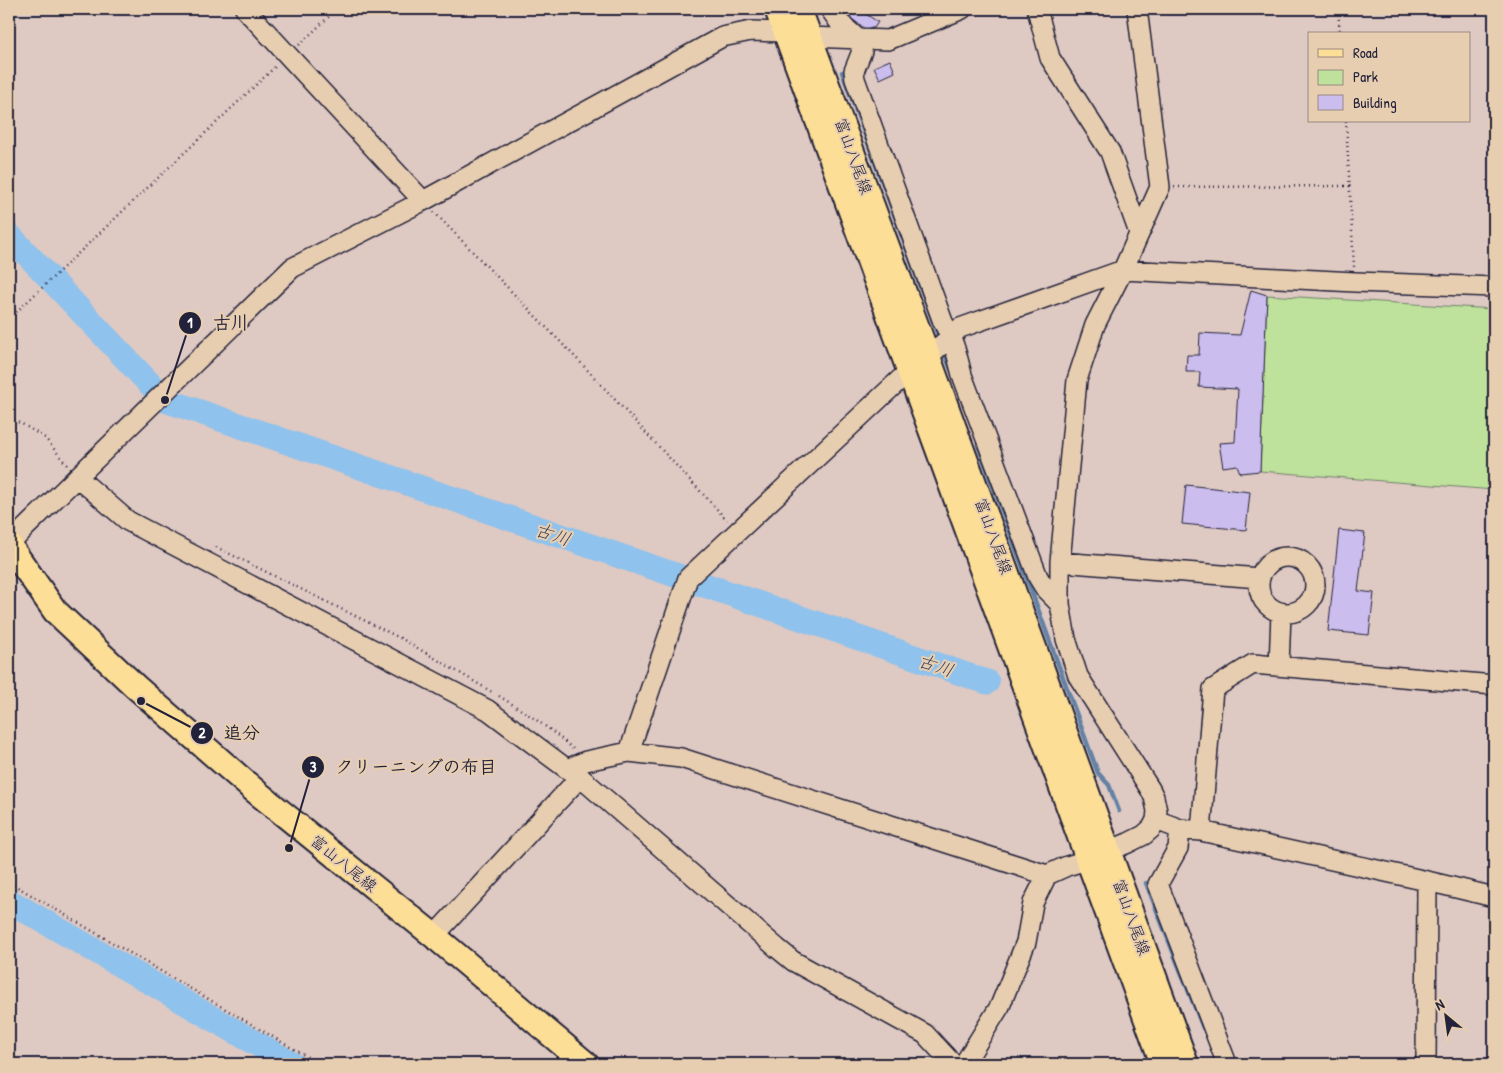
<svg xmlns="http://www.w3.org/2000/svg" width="1503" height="1073" font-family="'Patrick Hand','Klee One',sans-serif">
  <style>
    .green { fill: #bee19b; stroke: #70826b }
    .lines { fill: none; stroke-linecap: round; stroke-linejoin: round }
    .stream { stroke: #6382a5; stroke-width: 4.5 }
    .river { stroke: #8fc2ec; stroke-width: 25 }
    .building { fill: #cbbdee; stroke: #22223b }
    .minor-casing { stroke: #22223b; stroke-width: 22 }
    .major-casing { stroke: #22223b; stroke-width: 28 }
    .path { stroke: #22223b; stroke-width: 2.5; stroke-dasharray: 1 4; stroke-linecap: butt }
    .minor { stroke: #e8ceb0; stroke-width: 19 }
    .major { stroke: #fdde96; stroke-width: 24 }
    .labels { text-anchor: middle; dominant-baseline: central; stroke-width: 4; stroke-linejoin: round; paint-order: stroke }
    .street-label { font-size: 16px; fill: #22223b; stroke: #e8ceb0 }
    .water-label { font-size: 18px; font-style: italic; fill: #38425e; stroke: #e8ceb0 }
    .leader { fill: none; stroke: #22223b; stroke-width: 2 }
    .callout-dot { fill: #22223b; stroke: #e8ceb0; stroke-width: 2 }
    .mark-label { font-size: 15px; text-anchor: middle; font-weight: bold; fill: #fff }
    .callout-label { font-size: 18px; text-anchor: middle; font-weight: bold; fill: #22223b; stroke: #e8ceb0; stroke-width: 4; stroke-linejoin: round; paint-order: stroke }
  </style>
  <rect width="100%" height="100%" fill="#dfc9c3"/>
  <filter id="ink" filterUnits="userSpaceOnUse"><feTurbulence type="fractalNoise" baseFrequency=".02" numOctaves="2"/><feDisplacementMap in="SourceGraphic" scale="10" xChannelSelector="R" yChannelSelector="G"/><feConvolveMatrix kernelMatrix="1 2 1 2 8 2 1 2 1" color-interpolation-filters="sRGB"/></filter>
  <g filter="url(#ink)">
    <path class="green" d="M1267 295 1494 309V490L1260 471Z"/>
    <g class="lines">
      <path class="stream" d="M842 72 939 338
        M946 357 953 375
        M978 445 1098 773 1109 785 1119 811
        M1146 883 1203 1028"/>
      <path class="river" d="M9 235 165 400 987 682
        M9 901 292 1064"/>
    </g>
    <path class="building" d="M846 9H858L878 22 874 28H864L852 19Z
      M890 60 895 72 880 79 874 67Z
      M1251 290 1267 295 1260 471 1240 473 1237 465 1223 467 1219 443 1235 442 1238 389 1199 387 1200 372H1186L1187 355H1199L1200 333 1240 335Z
      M1186 485 1250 492 1246 530 1182 524Z
      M1339 530 1365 533 1358 591 1374 593 1369 635 1328 631Z"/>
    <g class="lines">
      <g class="minor-casing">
        <path id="minor" d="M245 9 423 201
          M830 9 839 22 858 39 862 51 854 71 855 79 943 322C954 340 957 355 962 375L1038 577 1046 590 1060 604
          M1037 9 1050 58 1110 152 1139 233
          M77 477 128 521 488 710 567 769 580 777 777 948 793 961 925 1034 953 1064
          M9 545 26 527 292 268 423 201 722 37 751 31 786 32 809 37 888 40 962 9
          M1259 585a28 28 0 1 1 56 0a28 28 0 1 1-56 0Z
          M1060 562 1259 578
          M1279 666 1281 613
          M629 752 688 578 909 371 928 357 960 328 1123 270 1355 282 1494 287
          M567 769 586 761 629 752 681 758 1047 875
          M1156 820 1180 829 1201 831 1427 881 1494 897
          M1180 829 1178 848 1158 884 1227 1064
          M1201 831 1213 689 1253 664 1494 685
          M434 936 580 777
          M964 1064 1000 1006 1026 942 1033 903 1047 875 1067 866 1087 860 1128 843 1144 835 1152 828 1156 820 1157 811 1154 797 1150 789 1078 676 1066 639 1060 604V562L1077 380 1095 325 1123 270 1160 187 1137 9
          M1426 1064 1427 881"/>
      </g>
      <g class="major-casing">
        <path id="major" d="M777 9 1163 1064
          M799 9 928 357 1186 1064
          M9 545 55 611 136 687 254 790 434 936 586 1064"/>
      </g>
      <path class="path" d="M1338 9 1340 34
        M299 45 337 9
        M1346 121 1354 267
        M1174 187 1350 186
        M434 212 580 362 727 520
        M9 319 276 66
        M9 418 24 425 45 438 67 465
        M216 547 404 640 492 692
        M499 696C525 712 552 729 574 750
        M9 882 319 1064"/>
      <use href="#minor" class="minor"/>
      <use href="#major" class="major"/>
    </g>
  </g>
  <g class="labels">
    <g class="street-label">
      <text transform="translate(854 156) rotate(70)">富山八尾線</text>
      <text transform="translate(994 536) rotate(70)">富山八尾線</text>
      <text transform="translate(344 863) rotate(39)">富山八尾線</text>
      <text transform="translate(1132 917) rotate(70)">富山八尾線</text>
    </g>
    <g class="water-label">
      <text transform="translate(553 534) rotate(19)">古川</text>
      <text transform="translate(936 665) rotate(19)">古川</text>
    </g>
  </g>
  <path class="leader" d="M165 400L190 323M141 701L202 733M289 848L313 767"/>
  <g class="callout-dot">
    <circle cx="165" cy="400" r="5"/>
    <circle cx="141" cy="701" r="5"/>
    <circle cx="289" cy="848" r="5"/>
    <circle cx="190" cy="323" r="12"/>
    <circle cx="202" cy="733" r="12"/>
    <circle cx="313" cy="767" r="12"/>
  </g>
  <g class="mark-label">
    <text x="190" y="328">1</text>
    <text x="202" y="738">2</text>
    <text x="313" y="772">3</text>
  </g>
  <g class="callout-label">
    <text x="231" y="329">古川</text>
    <text x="242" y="739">追分</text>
    <text x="416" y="773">クリーニングの布目</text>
  </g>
  <rect width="1503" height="1073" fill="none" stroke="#e8ceb0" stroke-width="30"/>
  <rect x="15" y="15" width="1473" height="1043" fill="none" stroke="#22223b" stroke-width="2" filter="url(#ink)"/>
  <rect x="1308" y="32" width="162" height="90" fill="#e8ceb0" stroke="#998981"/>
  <rect x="1318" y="49" width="25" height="8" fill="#fdde96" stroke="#998981"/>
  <text x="1353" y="58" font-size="15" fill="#22223b">Road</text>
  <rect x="1318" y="70" width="25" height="15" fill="#bee19b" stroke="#998981"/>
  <text x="1353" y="82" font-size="15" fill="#22223b">Park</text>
  <rect x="1318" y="95" width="25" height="15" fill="#cbbdee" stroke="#998981"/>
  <text x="1353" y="108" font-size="15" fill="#22223b">Building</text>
  <g transform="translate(1446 1016) rotate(331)" stroke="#e8ceb0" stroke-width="4" paint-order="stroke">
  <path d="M0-4L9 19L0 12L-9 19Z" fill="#22223b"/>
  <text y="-8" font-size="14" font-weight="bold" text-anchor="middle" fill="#22223b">N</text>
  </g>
</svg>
